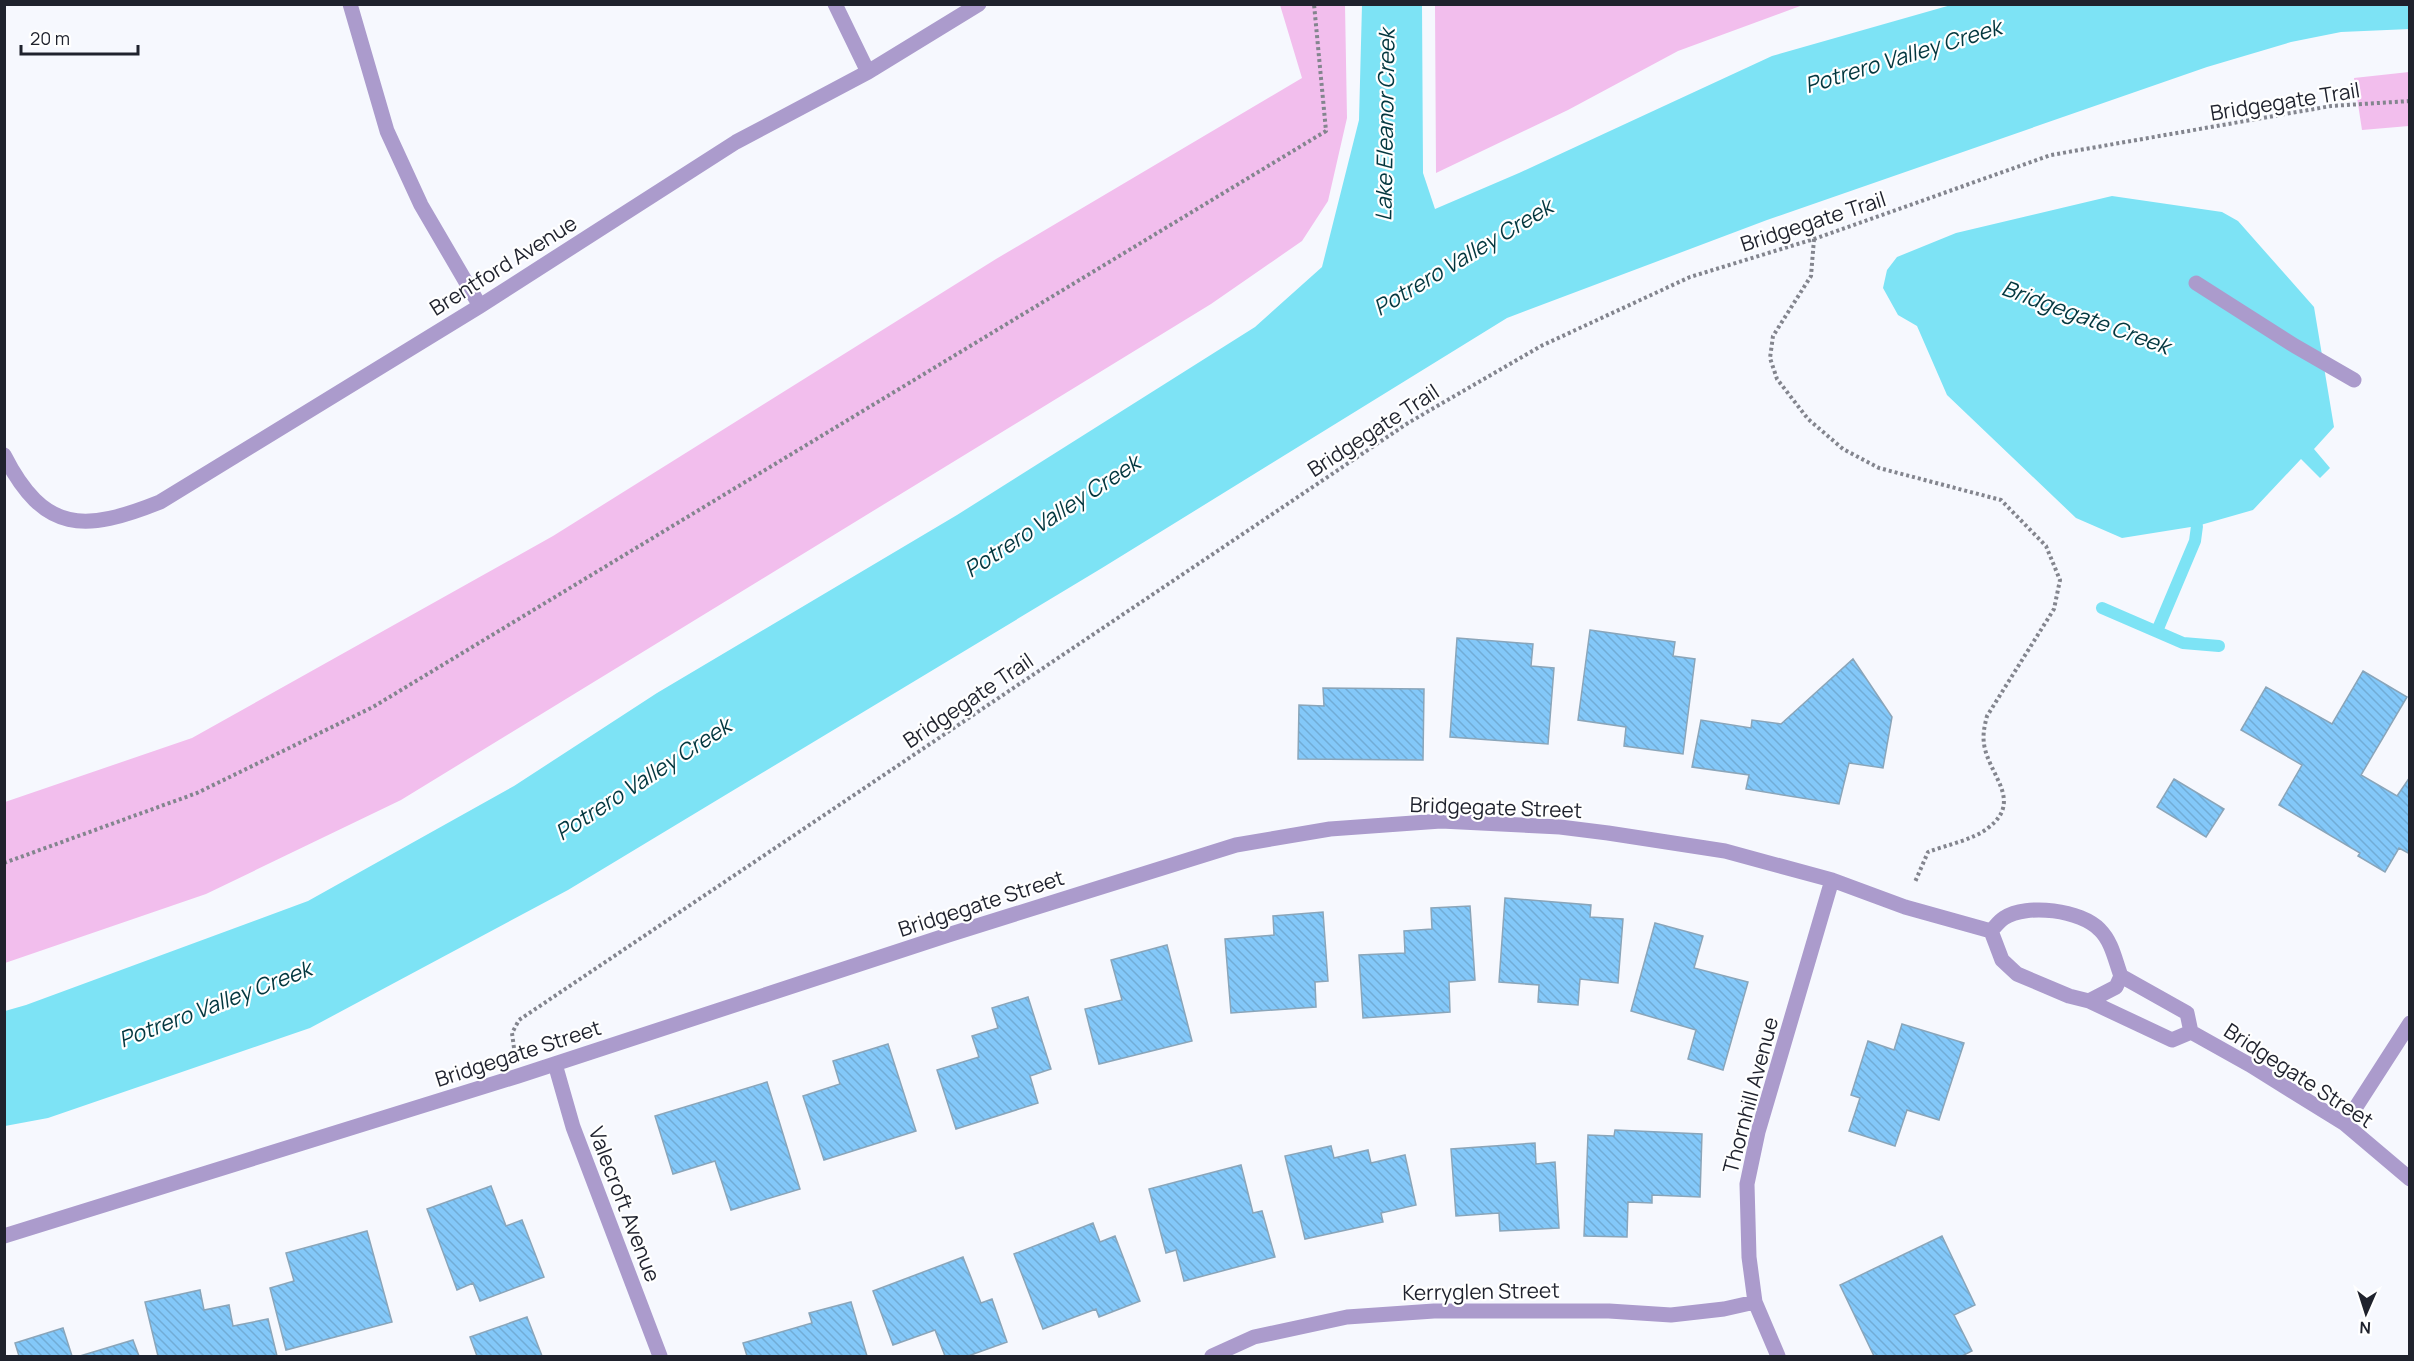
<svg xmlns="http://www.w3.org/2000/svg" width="2414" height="1361" font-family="Manrope,sans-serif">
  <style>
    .grass { fill: #f2beed }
    .water { fill: #7de3f5 }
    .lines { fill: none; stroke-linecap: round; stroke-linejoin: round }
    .stream { stroke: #7de3f5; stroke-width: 12 }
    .building { fill: url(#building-back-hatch); stroke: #8aa5b9; stroke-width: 1.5 }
    .path { stroke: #83858e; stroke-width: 4; stroke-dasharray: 3 3; stroke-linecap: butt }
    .service { stroke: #ab9bcc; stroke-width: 15 }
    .minor { stroke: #ab9bcc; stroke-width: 15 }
    .labels { text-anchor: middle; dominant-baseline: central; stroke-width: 4.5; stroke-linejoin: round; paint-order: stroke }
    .street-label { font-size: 21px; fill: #1f222d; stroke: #fff }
    .water-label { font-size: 22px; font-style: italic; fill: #03373f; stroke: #fff }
  </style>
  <defs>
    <pattern id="building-back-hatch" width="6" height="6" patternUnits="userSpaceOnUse" patternTransform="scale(1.5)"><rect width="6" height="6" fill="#83c8f9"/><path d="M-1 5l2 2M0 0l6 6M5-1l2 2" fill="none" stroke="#71acd6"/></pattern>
  </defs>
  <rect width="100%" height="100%" fill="#f6f8fe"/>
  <path class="grass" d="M1280 5H1345L1347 118 1328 201 1302 241 1211 304 401 800 206 894 5 963V802L192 738 553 536 996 259 1302 78Z
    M1435 5V4L1803 5 1678 51 1568 110 1436 173Z
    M2409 72V126L2362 130 2354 78Z"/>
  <path class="water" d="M1362 5H1422L1423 173 1435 209 1519 173 1772 56 1951 5H2409L2410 29 2341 32 2291 42 2207 67 1767 220 1507 318 1102 568 568 890 310 1028 48 1118 5 1126V1011L26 1005 308 901 514 786 657 693 957 515 1255 327 1322 267 1359 120Z
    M2112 196 2222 212 2238 221 2314 307 2334 427 2314 449 2330 468 2320 478 2301 459 2253 510 2197 526 2122 538 2076 518 1947 395 1917 326 1898 315 1883 288 1887 270 1897 257 1956 233Z"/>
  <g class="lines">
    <path class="stream" d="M2102 608 2183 643 2219 646
      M2157 631 2195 541 2197 526"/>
  </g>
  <path class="building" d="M1590 630 1675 642 1673 656 1695 659 1683 754 1624 746 1626 727 1578 720Z
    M1457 638 1533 644 1531 666 1554 668 1548 744 1450 737Z
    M1853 659 1892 717 1883 768 1849 763 1839 804 1746 789 1749 775 1692 767 1701 720 1751 728 1752 720 1781 724Z
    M2363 671 2407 697 2361 775 2397 796 2410 777V854L2399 848 2385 872 2358 856 2360 853 2279 805 2302 765 2241 730 2266 687 2332 724Z
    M1323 688 1424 689 1423 760 1298 759 1299 705 1324 706Z
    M2174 779 2224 809 2206 837 2157 807Z
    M1505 898 1591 905 1590 917 1623 919 1618 983 1580 979 1578 1005 1538 1002 1539 985 1499 982Z
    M1470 906 1475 980 1449 982 1450 1012 1363 1018 1359 955 1405 953 1404 931 1432 929 1431 908Z
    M1323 912 1328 981 1315 982 1316 1007 1231 1013 1225 939 1274 935 1273 916Z
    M1655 923 1703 936 1694 968 1748 982 1723 1070 1688 1059 1696 1030 1631 1011Z
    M1167 945 1192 1041 1099 1064 1085 1009 1122 1000 1111 960Z
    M1028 997 1051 1069 1030 1076 1038 1103 956 1129 937 1070 979 1057 972 1036 998 1028 992 1008Z
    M1902 1024 1964 1043 1939 1120 1907 1110 1895 1146 1849 1131 1860 1098 1851 1095 1868 1041 1894 1050Z
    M888 1044 916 1131 824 1160 803 1096 840 1084 833 1061Z
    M767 1082 800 1189 731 1210 715 1161 673 1174 655 1116Z
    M1615 1130 1702 1134 1700 1197 1652 1195V1203L1628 1202 1627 1237 1584 1236 1588 1135 1614 1136Z
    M1535 1143 1536 1164 1555 1162 1559 1228 1500 1231 1499 1213 1456 1216 1451 1149Z
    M1331 1146 1334 1158 1368 1150 1371 1163 1405 1155 1416 1205 1381 1213 1383 1222 1305 1239 1285 1156Z
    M1241 1165 1253 1213 1262 1211 1275 1257 1184 1281 1176 1250 1166 1253 1149 1189Z
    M491 1186 506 1226 522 1220 544 1277 480 1301 473 1283 457 1290 427 1209Z
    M1093 1223 1100 1242 1115 1236 1140 1301 1099 1317 1096 1309 1043 1329 1014 1254Z
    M367 1231 392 1322 286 1350 270 1288 294 1281 286 1253Z
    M1942 1236 1975 1305 1954 1315 1972 1351 1962 1356H1874L1840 1285Z
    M963 1257 981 1303 992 1299 1007 1342 968 1356H945L935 1330 893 1345 873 1291Z
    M200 1290 204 1310 229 1305 233 1326 268 1319 277 1356H158L145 1302Z
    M851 1302 867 1356H747L743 1343 812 1323 809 1313Z
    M527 1317 542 1356H477L470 1337Z
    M63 1328 72 1356H19L15 1343Z
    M133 1340 139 1356H80Z"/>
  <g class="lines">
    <path class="path" d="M1814 239 1811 276 1773 336 1770 358 1777 379 1808 419 1843 449 1879 468 2001 500 2046 546 2060 580 2054 609 1987 716C1984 728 1982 737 1985 749 1992 778 2022 802 1988 828 1973 840 1946 845 1928 852L1915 882
      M4 863 197 793 373 707 1326 131 1314 4
      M514 1048 512 1033 519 1020 1408 423 1541 346 1690 277 1814 239 2051 155 2331 106 2410 101"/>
    <path class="service" d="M2196 283 2295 346 2354 380"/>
    <path class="minor" d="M350 4 387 131 421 205 480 306
      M835 4 868 72
      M4 455C44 534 85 532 160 502L480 306 736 142 868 72 979 4
      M1991 931C1995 927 1999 921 2004 918 2027 903 2081 910 2100 930 2112 942 2115 960 2121 976L2187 1013 2191 1032 2250 1065 2345 1124 2410 1179
      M1991 931 2002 960 2017 974 2069 996 2089 1001 2172 1040 2191 1032
      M2089 1001 2116 987 2121 976
      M555 1064 573 1127 660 1356
      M2345 1124 2410 1023
      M4 1236 518 1076 948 935 1236 845 1330 829 1441 821 1560 827 1608 833 1725 851 1832 880 1905 907 1991 931
      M1212 1356 1254 1337 1347 1317 1434 1311H1609L1671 1315 1724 1309 1755 1302
      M1778 1356 1755 1302 1749 1257 1747 1184 1758 1132 1832 880"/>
  </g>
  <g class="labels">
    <g class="street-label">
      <text transform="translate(2285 101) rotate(-9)">Bridgegate Trail</text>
      <text transform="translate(1813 221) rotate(-18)">Bridgegate Trail</text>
      <text transform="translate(503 265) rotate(-32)">Brentford Avenue</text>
      <text transform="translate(1373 430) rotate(-33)">Bridgegate Trail</text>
      <text transform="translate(968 700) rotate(-34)">Bridgegate Trail</text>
      <text transform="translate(1496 807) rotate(2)">Bridgegate Street</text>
      <text transform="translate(981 903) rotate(-18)">Bridgegate Street</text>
      <text transform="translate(518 1053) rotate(-18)">Bridgegate Street</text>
      <text transform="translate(2299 1075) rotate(33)">Bridgegate Street</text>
      <text transform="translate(1750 1095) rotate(-75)">Thornhill Avenue</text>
      <text transform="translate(625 1204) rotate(69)">Valecroft Avenue</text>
      <text transform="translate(1481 1291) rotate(-1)">Kerryglen Street</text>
    </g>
    <g class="water-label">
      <text transform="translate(1903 56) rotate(-17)">Potrero Valley Creek</text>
      <text transform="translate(1385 125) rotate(-89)">Lake Eleanor Creek</text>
      <text transform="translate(1463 257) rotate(-31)">Potrero Valley Creek</text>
      <text transform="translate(2086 317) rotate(20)">Bridgegate Creek</text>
      <text transform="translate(1052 516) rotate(-33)">Potrero Valley Creek</text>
      <text transform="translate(643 779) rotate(-33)">Potrero Valley Creek</text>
      <text transform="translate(215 1004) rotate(-21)">Potrero Valley Creek</text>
    </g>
  </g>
  <rect width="2414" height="1361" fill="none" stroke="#1f222d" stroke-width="12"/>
  <g transform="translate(2366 1313) rotate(183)" stroke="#ffffff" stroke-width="4.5" paint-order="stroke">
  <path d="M0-4.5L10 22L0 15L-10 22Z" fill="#1f222d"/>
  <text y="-9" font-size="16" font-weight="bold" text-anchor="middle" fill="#1f222d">N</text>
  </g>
  <path d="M21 45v9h117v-9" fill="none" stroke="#1f222d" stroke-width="3"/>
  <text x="30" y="45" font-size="18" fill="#1f222d" stroke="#ffffff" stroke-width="4.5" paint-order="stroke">20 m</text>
</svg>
